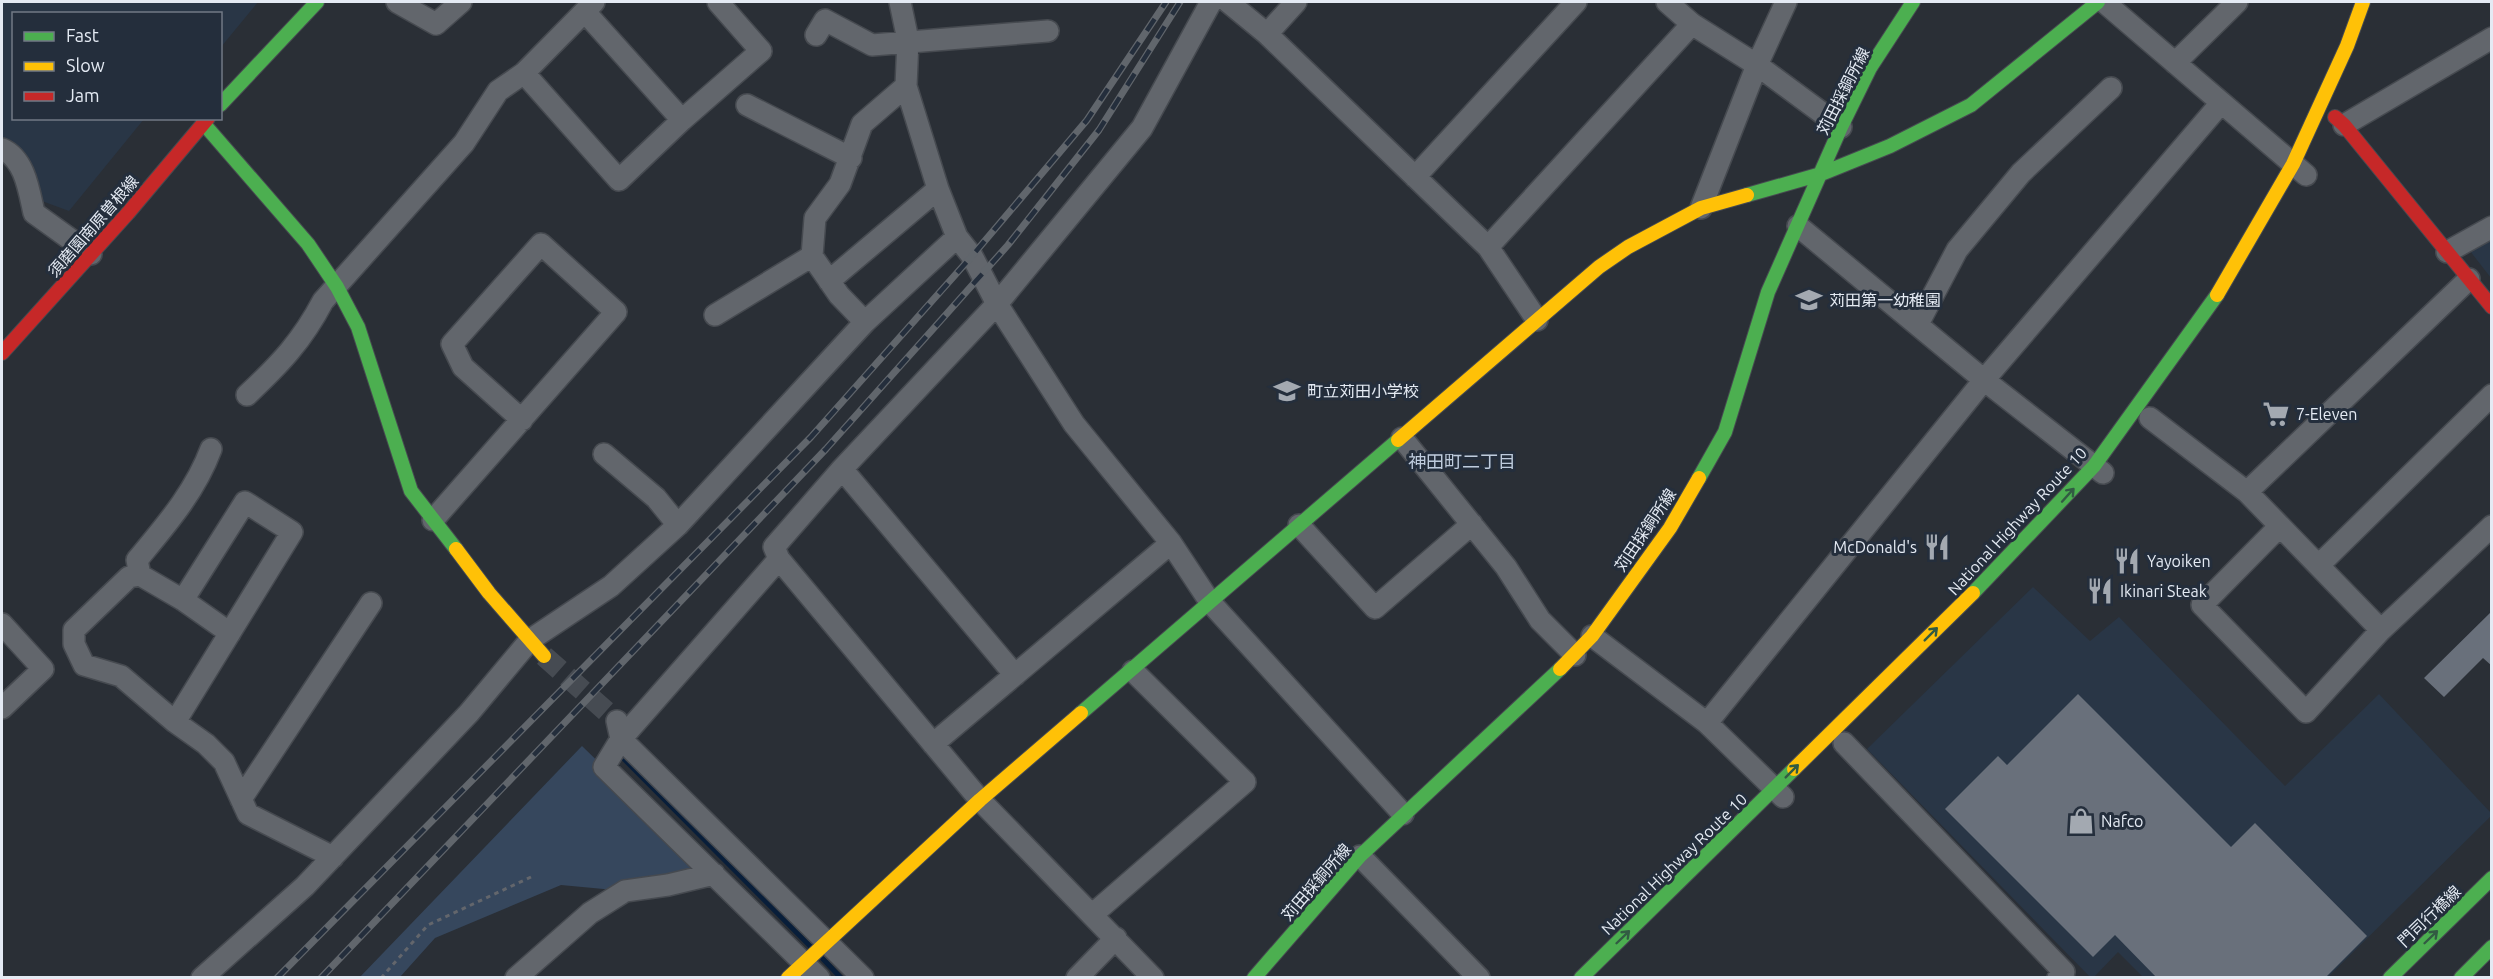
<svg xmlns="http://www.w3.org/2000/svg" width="2493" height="979" font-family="Ubuntu,'Noto Sans JP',sans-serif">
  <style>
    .built { fill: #293646 }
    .green { fill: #36475d }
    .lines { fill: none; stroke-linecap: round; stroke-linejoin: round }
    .stream { stroke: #081e3a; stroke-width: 5 }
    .building { fill: #69707b }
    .street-tunnel { stroke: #464b52; stroke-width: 21; stroke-dasharray: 21 10; stroke-linecap: butt }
    .street-casing { stroke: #464a50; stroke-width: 24 }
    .fast-casing { stroke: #464a50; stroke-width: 16 }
    .slow-casing { stroke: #464a50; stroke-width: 16 }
    .jam-casing { stroke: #464a50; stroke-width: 16 }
    .path { stroke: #63666c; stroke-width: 3; stroke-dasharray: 4.5 4.5; stroke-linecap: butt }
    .street { stroke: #62666c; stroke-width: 21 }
    .fast { stroke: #4caf50; stroke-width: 14 }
    .slow { stroke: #ffc107; stroke-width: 14 }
    .jam { stroke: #c62828; stroke-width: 14 }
    .rail-casing { stroke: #61666c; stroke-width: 7 }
    .rail { stroke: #242e3c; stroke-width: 4.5; stroke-dasharray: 14; stroke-linecap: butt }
    .oneway { stroke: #325b43 }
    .labels { text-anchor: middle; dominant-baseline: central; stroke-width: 6; stroke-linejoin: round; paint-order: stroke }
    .street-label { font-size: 16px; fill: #e4eaf3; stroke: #242e3c }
    .poi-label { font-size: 16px; fill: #e4eaf3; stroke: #242e3c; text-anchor: start }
    .neighbourhood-label { font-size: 18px; fill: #becbdc; stroke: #242e3c }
  </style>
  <rect width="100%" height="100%" fill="#2a2f36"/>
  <path class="built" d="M2 2H258L221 47 220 14H14V118L144 119 69 211 42 201 25 153 2 136Z
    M2491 239V278L2470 251Z
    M2033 587 2090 641 2119 617 2285 786 2379 694 2491 813V816L2328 977H2143L2118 952 2094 977H2090L1867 749Z"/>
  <path class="green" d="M582 746 714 874 625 891 561 885 435 938 400 977 359 978Z"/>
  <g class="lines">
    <path class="stream" d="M618 753 810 946
      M823 959 841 978"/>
  </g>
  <path class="building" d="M2492 611V666L2483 658 2444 697 2424 678Z
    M2078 694 2231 847 2255 823 2367 936 2325 978H2157L2115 935 2093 957 1945 809 1998 756 2007 765Z"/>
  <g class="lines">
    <path class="street-tunnel" d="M544 656 617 721"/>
    <g class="street-casing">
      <path id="street" d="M397 2 436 24 461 2
        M900 2 908 40 906 86 938 189 957 237 972 256 997 304 1074 424 1171 543 1210 602 1403 814
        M1228 2 1267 34 1488 247 1537 320
        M1667 2 1692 24 1757 65 1841 127
        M2104 2 2306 175
        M585 12 682 120
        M1267 34 1296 2
        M816 35 825 20 872 45 1048 31
        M2175 63 2237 2
        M524 73 619 180 682 120 761 51 718 2
        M747 105 851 158
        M2344 125 2492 38
        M2 149C25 159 29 191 34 213L91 254
        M1415 177 1576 2
        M1701 208 1757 65 1786 2
        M1798 226 1984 380 2103 473
        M1488 247 1692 24
        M2447 252 2492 227
        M829 281 938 189
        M715 315 812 256
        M865 322 839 295 812 256 815 218 840 184 862 124 906 86
        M1918 324 1957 250 2021 173 2111 88
        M247 395C280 364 302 341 323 301L464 143 498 91 524 73 594 2
        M2150 418 2247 492 2381 630 2492 526
        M1402 438 1506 567 1540 620 1575 655
        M604 454 656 498 678 525
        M842 469 1015 675
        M2247 492 2469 279
        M433 520 616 312 541 244 452 344 463 367 522 420
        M1299 525 1375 608 1472 524
        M2280 526 2202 605 2306 712 2381 630
        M779 559 621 739 604 767 819 978
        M2319 565 2492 395
        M140 575 137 560C166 525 195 492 211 449
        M2 624 43 669 2 708
        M230 633 183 600 140 575 129 577 74 630V644L84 665 121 676 175 722 206 744 224 762 248 814 333 857
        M1592 636 1707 723 1783 797
        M617 721 621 739 863 978
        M175 722 292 532 245 502 183 600
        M1707 723 1984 380 2221 103
        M1844 743 2064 972 2058 978
        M933 744 1171 543
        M241 799 371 603
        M1360 856 1479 978
        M1093 914 1245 782 1133 671
        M202 978 305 886 469 713 530 640 611 586 678 525 865 322 957 237
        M516 978 590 913 625 891 668 885 714 874
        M1077 978 1116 938
        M1153 978 980 800 779 559 774 547 842 469 997 304 1142 128 1211 2"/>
    </g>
    <g class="fast-casing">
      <path id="fast" d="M220 105 317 2
        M203 123 308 244 337 287 358 327 411 491 456 549
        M1747 195 1821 174 1890 146 1971 105 2098 2
        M1699 478 1725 432 1768 292 1841 127 1870 68 1913 2
        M1973 593 2094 466 2217 295
        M1081 713 1398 440
        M1254 978 1360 856 1560 669
        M1581 978 1794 769
        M2390 978 2492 878
        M2461 978 2492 947"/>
    </g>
    <g class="slow-casing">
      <path id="slow" d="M2217 295 2293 164 2347 46 2363 2
        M1398 440 1599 267 1628 247 1701 208 1747 195
        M456 549 489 593 544 656
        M1560 669 1592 636 1670 528 1699 478
        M1794 769 1973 593
        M788 978 980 800 1081 713"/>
    </g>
    <g class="jam-casing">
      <path id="jam" d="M2335 117 2344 125 2492 307
        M2 353 128 213 208 118"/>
    </g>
    <path class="path" d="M381 978 428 925 531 877"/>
    <use href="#street" class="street"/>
    <use href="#fast" class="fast"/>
    <use href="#slow" class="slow"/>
    <use href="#jam" class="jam"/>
    <g class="rail-casing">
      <path id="rail" d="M277 978 811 437 972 256 1087 120 1166 2
        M321 978 826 449 1008 245 1099 130 1180 2"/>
    </g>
    <use href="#rail" class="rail"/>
  </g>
  <defs><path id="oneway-shaft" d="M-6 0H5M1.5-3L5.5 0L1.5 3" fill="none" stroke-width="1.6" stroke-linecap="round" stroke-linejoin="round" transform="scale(1.5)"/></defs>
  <g class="oneway">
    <use href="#oneway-shaft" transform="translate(2068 495) rotate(-48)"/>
    <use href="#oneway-shaft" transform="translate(1931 634) rotate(-45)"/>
    <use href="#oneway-shaft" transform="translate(1792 771) rotate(-45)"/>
    <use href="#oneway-shaft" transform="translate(1623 937) rotate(-44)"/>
    <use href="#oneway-shaft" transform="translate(2431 937) rotate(-44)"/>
  </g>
  <defs>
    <g id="school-bare" transform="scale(2.07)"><path d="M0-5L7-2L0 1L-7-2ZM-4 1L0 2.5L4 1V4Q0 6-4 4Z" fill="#a3a9b1" stroke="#242e3c" stroke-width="2.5" paint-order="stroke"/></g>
    <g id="supermarket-bare" transform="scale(2.07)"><path d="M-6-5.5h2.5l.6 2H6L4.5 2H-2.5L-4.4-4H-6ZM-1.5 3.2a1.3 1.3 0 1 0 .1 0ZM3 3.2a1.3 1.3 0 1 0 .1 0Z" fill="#a3a9b1" stroke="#242e3c" stroke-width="2.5" paint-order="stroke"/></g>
    <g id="restaurant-bare" transform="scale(2.07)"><path d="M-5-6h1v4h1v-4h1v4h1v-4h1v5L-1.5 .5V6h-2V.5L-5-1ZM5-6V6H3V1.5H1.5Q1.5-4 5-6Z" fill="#a3a9b1" stroke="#242e3c" stroke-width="2.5" paint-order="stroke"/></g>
    <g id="shop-bare" transform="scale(2.07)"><path d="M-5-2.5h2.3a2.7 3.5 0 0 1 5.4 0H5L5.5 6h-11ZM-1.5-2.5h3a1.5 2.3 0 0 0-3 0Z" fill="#a3a9b1" stroke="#242e3c" stroke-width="2.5" paint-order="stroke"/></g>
  </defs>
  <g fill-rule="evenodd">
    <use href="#school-bare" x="1809" y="300"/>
    <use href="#school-bare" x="1287" y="391"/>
    <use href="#supermarket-bare" x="2276" y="414"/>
    <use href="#restaurant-bare" x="1937" y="547"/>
    <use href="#restaurant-bare" x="2127" y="561"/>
    <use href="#restaurant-bare" x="2100" y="591"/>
    <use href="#shop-bare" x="2081" y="821"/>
  </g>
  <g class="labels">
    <g class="street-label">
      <text transform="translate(1843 91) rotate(-63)">苅田採銅所線</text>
      <text transform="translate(93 226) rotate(-49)">須磨園南原曽根線</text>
      <text transform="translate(2017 521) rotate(-47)">National Highway Route 10</text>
      <text transform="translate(1645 530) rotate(-56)">苅田採銅所線</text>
      <text transform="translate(1674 864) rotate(-44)">National Highway Route 10</text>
      <text transform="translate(1316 882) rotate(-49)">苅田採銅所線</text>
      <text transform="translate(2429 916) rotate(-44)">門司行橋線</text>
    </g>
    <g class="poi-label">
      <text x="1829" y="300">苅田第一幼稚園</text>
      <text x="1307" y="391">町立苅田小学校</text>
      <text x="2296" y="414">7-Eleven</text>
      <text x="1917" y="547" text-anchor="end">McDonald's</text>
      <text x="2147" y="561">Yayoiken</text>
      <text x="2120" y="591">Ikinari Steak</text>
      <text x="2101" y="821">Nafco</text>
    </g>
    <g class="neighbourhood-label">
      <text x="1462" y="461">神田町二丁目</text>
    </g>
  </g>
  <rect width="2493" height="979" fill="none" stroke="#e4eaf3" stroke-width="6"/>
  <rect x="12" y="12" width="210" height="108" fill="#242e3c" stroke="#717985" stroke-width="1.5"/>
  <rect x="24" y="32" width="30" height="9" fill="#4caf50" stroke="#717985" stroke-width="1.5"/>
  <text x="66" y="42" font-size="18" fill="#e4eaf3">Fast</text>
  <rect x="24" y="62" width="30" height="9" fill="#ffc107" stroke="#717985" stroke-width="1.5"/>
  <text x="66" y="72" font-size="18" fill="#e4eaf3">Slow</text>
  <rect x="24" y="92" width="30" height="9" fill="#c62828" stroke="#717985" stroke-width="1.5"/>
  <text x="66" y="102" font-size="18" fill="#e4eaf3">Jam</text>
</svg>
